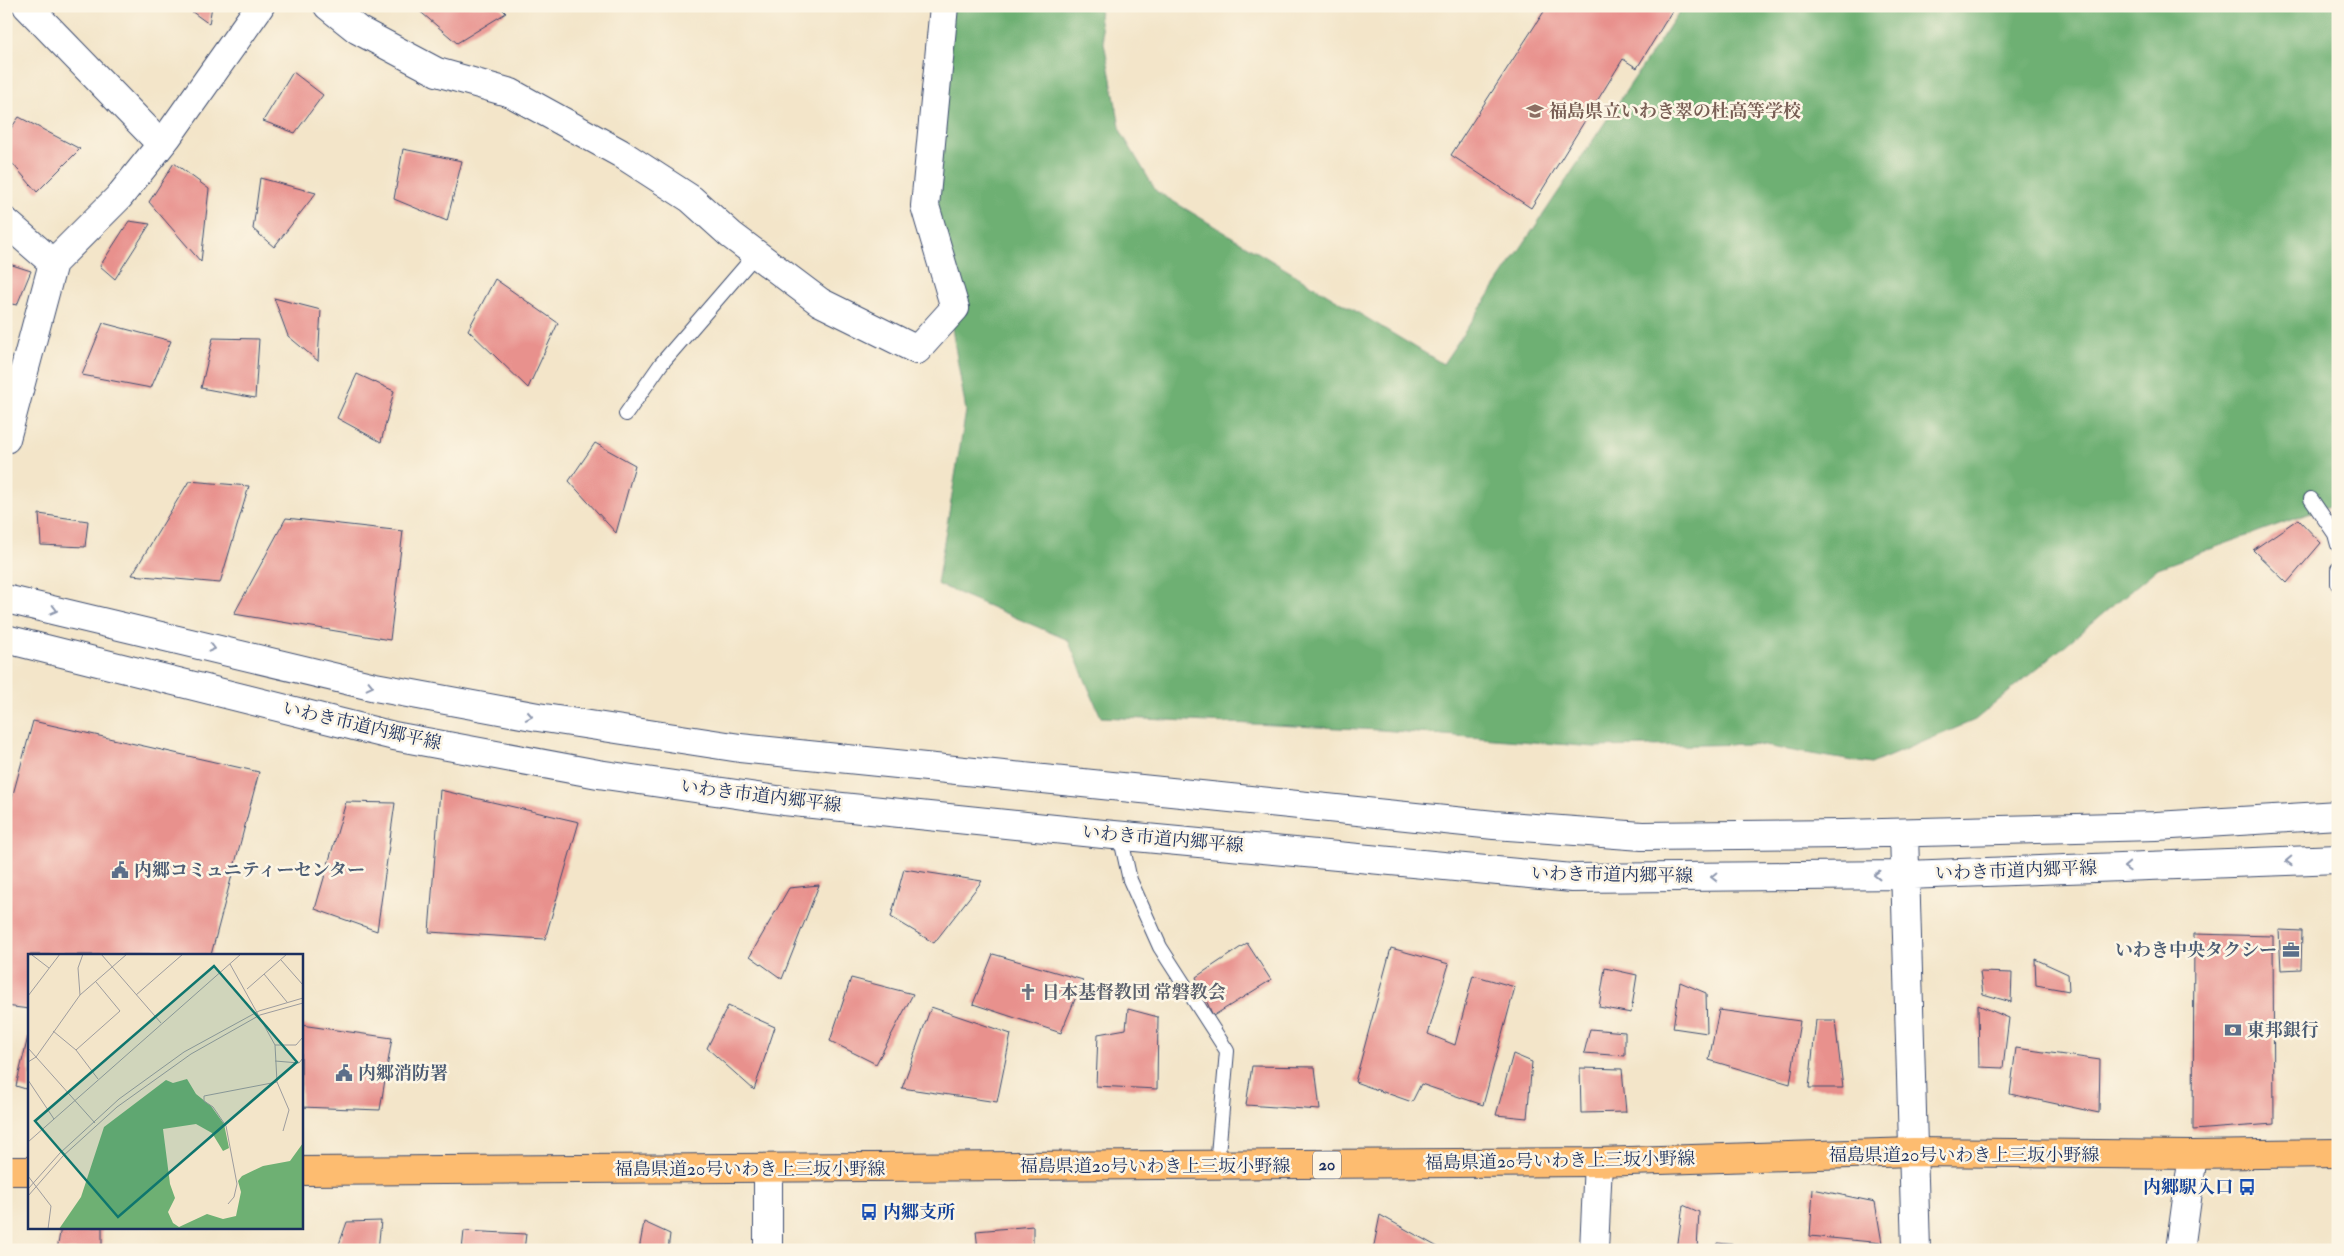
<svg xmlns="http://www.w3.org/2000/svg" width="2344" height="1256" font-family="'IM FELL Double Pica','Noto Serif JP',serif">
  <style>
    .forest { fill: #6eb073; stroke: #447068 }
    .building { fill: #e8918d }
    .lines { fill: none; stroke-linecap: round; stroke-linejoin: round }
    .service-casing { stroke: #3b4a6e; stroke-width: 16 }
    .minor-casing { stroke: #3b4a6e; stroke-width: 30 }
    .tertiary-casing { stroke: #3b4a6e; stroke-width: 30 }
    .primary-casing { stroke: #3b4a6e; stroke-width: 30 }
    .service { stroke: #fff; stroke-width: 14 }
    .minor { stroke: #fff; stroke-width: 28 }
    .tertiary { stroke: #fff; stroke-width: 28 }
    .primary { stroke: #fdbc70; stroke-width: 28 }
    .oneway { stroke: #8d97ae }
    .labels { text-anchor: middle; dominant-baseline: central; stroke-width: 5; stroke-linejoin: round; paint-order: stroke }
    .shield { fill: #fcf5e5; stroke: #5e6a86; stroke-width: 1 }
    .shield-label { font-size: 16px; font-weight: bold; fill: #1b2f5e }
    .education-label { font-size: 18px; font-weight: bold; fill: #785e54; stroke: #fcf5e5; text-anchor: start }
    .street-label { font-size: 18px; fill: #1b2f5e; stroke: #fcf5e5 }
    .service-label { font-size: 18px; font-weight: bold; fill: #4e5e75; stroke: #fcf5e5; text-anchor: start }
    .worship-label { font-size: 18px; font-weight: bold; fill: #5b616d; stroke: #fcf5e5; text-anchor: start }
    .transit-label { font-size: 18px; font-weight: bold; fill: #164399; stroke: #fcf5e5; text-anchor: end }
    .inset-road { fill: none; stroke: #9d9c9e; stroke-width: 1 }
    .view { fill: #0f766e; fill-opacity: 0.15; stroke: #0f766e; stroke-width: 2.5 }
    .inset-edge { fill: none; stroke: #1b2f5e; stroke-width: 2.5 }
  </style>
  <rect width="100%" height="100%" fill="#fcf5e5"/>
  <filter id="ink" filterUnits="userSpaceOnUse"><feTurbulence type="fractalNoise" baseFrequency=".02" numOctaves="2"/><feDisplacementMap in="SourceGraphic" scale="10" xChannelSelector="R" yChannelSelector="G"/><feConvolveMatrix kernelMatrix="1 2 1 2 8 2 1 2 1" color-interpolation-filters="sRGB"/></filter>
  <filter id="wash" filterUnits="userSpaceOnUse"><feTurbulence type="fractalNoise" baseFrequency=".0096" numOctaves="4" result="noise"/><feDisplacementMap in="SourceGraphic" scale="20" xChannelSelector="R" yChannelSelector="G"/><feGaussianBlur stdDeviation="1.12" result="paint"/><feColorMatrix in="noise" values="0 0 0 0 0 0 0 0 0 0 0 0 0 0 0 0 0 1.4 0 .05"/><feComposite in="paint" operator="in"/></filter>
  <g filter="url(#wash)">
    <rect width="100%" height="100%" fill="#f3e5c9"/>
    <path class="forest" d="M951 6H1101L1099 16 1121 132 1156 191 1443 364 1683 6H2338V503L2158 568 1975 720 1871 764 1752 744 1595 747 1381 730 1101 717 1068 640 937 584 966 411 934 223Z"/>
    <g id="blocks">
      <path class="building" d="M184 6H212L209 24Z
        M417 6H499L506 13 457 43 416 8Z
        M1539 6H1675L1637 68 1623 59 1531 208 1451 155 1545 10Z
        M293 72 323 95 295 133 263 121Z
        M19 117 80 149 37 192 6 156V135Z
        M403 149 462 161 447 221 394 199Z
        M174 163 209 189 201 262 149 202Z
        M260 178 316 193 274 247 253 229Z
        M129 221 150 224 115 279 100 266Z
        M6 263 31 271 17 305 6 303Z
        M495 279 558 323 528 388 468 330Z
        M274 298 321 310 318 361 288 336Z
        M103 323 171 341 151 388 82 375Z
        M213 338 259 339 255 398 201 388Z
        M357 374 394 391 381 442 337 418Z
        M595 443 635 465 616 533 569 481Z
        M189 481 249 486 220 583 132 575Z
        M39 514 88 521 85 547 41 545Z
        M286 518 403 531 390 640 234 614Z
        M2298 519 2321 543 2287 583 2253 550Z
        M33 721 259 772 211 955H29V1009L6 1006V820Z
        M440 790 579 822 545 939 429 932Z
        M346 802 395 803 377 931 315 909Z
        M904 869 982 881 934 943 891 917Z
        M819 885 782 979 750 956 789 888Z
        M2279 930 2302 931 2301 969 2281 970Z
        M2194 934 2273 936 2274 1124 2193 1130Z
        M1247 943 1271 980 1213 1016 1196 977Z
        M1391 948 1449 964 1428 1034 1455 1045 1473 975 1515 987 1483 1105 1421 1084 1412 1102 1355 1082Z
        M993 954 1083 980 1061 1033 973 1004Z
        M2035 959 2068 974 2069 991 2036 985Z
        M1605 968 1637 975 1631 1013 1599 1007Z
        M1980 972 2012 973 2011 1002 1983 994Z
        M851 978 913 994 876 1064 830 1041Z
        M1680 982 1706 993 1707 1033 1673 1028Z
        M1978 1005 2009 1018 2003 1068 1979 1067Z
        M728 1006 775 1027 754 1090 707 1048Z
        M931 1007 1011 1034 997 1102 902 1088Z
        M1128 1009 1158 1017 1157 1089 1096 1086 1098 1034 1126 1029Z
        M1719 1010 1800 1021 1790 1084 1709 1060Z
        M1816 1020H1835L1843 1088H1809Z
        M301 1025 392 1038 380 1110 301 1107Z
        M1590 1029 1625 1032V1056L1584 1053Z
        M28 1037H29V1090L16 1086Z
        M2016 1048 2100 1060 2099 1113 2010 1094Z
        M1513 1054 1532 1062 1527 1118 1496 1115Z
        M1252 1066 1315 1067 1320 1110 1246 1105Z
        M1580 1068 1622 1069 1626 1112 1581 1113Z
        M1813 1189 1875 1202 1882 1243 1810 1236Z
        M1683 1205 1699 1212 1697 1250H1677Z
        M1380 1215 1443 1250H1373Z
        M381 1221 378 1250H337L347 1222Z
        M644 1222 670 1234 668 1250H639Z
        M1033 1226V1250H978L976 1231Z
        M61 1227H102V1250H57Z
        M464 1231 526 1234 524 1250H462Z
        M1717 1243 1771 1248V1250H1716Z"/>
    </g>
  </g>
  <g filter="url(#ink)">
    <use href="#blocks" fill-opacity="0" stroke="#3b4a6e" stroke-width="1"/>
    <g class="lines">
      <g class="service-casing">
        <path id="service" d="M626 414 661 364 756 254
          M2311 499 2335 534 2338 545
          M2338 569V584
          M1120 835 1130 880 1160 947 1227 1051 1217 1166"/>
      </g>
      <g class="minor-casing">
        <path id="minor" d="M27 6 161 144
          M328 6 358 30 437 72 511 93 620 153 691 199 731 235 820 302 917 350 955 308 925 206 944 6
          M6 222 53 263
          M6 439 53 263 119 197 168 136 260 6
          M768 1250V1169
          M1594 1250 1598 1162
          M2180 1250 2193 1155"/>
      </g>
      <g class="tertiary-casing">
        <path id="tertiary" d="M6 599 375 687 538 717 740 748 1494 825 1642 836 1843 834 2156 826 2338 815
          M6 639 394 736 598 774 784 801 1103 834 1572 878 1906 875 2338 859
          M1904 833 1916 1250"/>
      </g>
      <g class="primary-casing">
        <path id="primary" d="M6 1171H29
          M301 1171 1598 1162 1913 1152 2193 1155 2338 1153"/>
      </g>
      <use href="#service" class="service"/>
      <use href="#minor" class="minor"/>
      <use href="#tertiary" class="tertiary"/>
      <use href="#primary" class="primary"/>
    </g>
    <defs><path id="oneway-chevron" d="M-2-3.5L2.5 0L-2 3.5" fill="none" stroke-width="1.6" stroke-linecap="round" stroke-linejoin="round" transform="scale(1.25)"/></defs>
    <g class="oneway">
      <use href="#oneway-chevron" transform="translate(54 610) rotate(14)"/>
      <use href="#oneway-chevron" transform="translate(212 648) rotate(14)"/>
      <use href="#oneway-chevron" transform="translate(370 686) rotate(13)"/>
      <use href="#oneway-chevron" transform="translate(529 716) rotate(10)"/>
      <use href="#oneway-chevron" transform="translate(2289 861) rotate(178)"/>
      <use href="#oneway-chevron" transform="translate(2127 867) rotate(178)"/>
      <use href="#oneway-chevron" transform="translate(1877 875) rotate(180)"/>
      <use href="#oneway-chevron" transform="translate(1714 877) rotate(179)"/>
    </g>
  </g>
  <defs>
    <g id="school-bare" transform="scale(1.35)"><path d="M0-5L7-2L0 1L-7-2ZM-4 1L0 2.5L4 1V4Q0 6-4 4Z" fill="#8d6e63" stroke="#fcf5e5" stroke-width="2.5" paint-order="stroke"/></g>
    <g id="civic-bare" transform="scale(1.35)"><path d="M-.6-6.5H3V-4.5H.6V-3L4-1V1h2V6H-6V1h2V-1L-.6-3ZM-1.2 2.5V6h2.4V2.5Z" fill="#5c6f8a" stroke="#fcf5e5" stroke-width="2.5" paint-order="stroke"/></g>
    <g id="office-bare" transform="scale(1.35)"><path d="M-6-3h4V-5.5h4V-3h4V5H-6ZM-1-4.5V-3h2v-1.5ZM-6 0V1H6V0Z" fill="#5c6f8a" stroke="#fcf5e5" stroke-width="2.5" paint-order="stroke"/></g>
    <g id="church-bare" transform="scale(1.35)"><path d="M-1.2-6h2.4v3.5h3.3v2.4h-3.3V6h-2.4V-.1h-3.3v-2.4h3.3Z" fill="#6b7280" stroke="#fcf5e5" stroke-width="2.5" paint-order="stroke"/></g>
    <g id="bank-bare" transform="scale(1.35)"><path d="M-6-4H6V4H-6ZM0-2.3a2.3 2.3 0 1 0 0 4.6a2.3 2.3 0 1 0 0-4.6Z" fill="#5c6f8a" stroke="#fcf5e5" stroke-width="2.5" paint-order="stroke"/></g>
    <g id="bus-bare" transform="scale(1.35)"><path d="M-5-6H5V4H4V6H2V4H-2V6H-4V4H-5ZM-3.5-4V0h7V-4ZM-3.5 1.2v1.5H-2V1.2ZM2 1.2v1.5H3.5V1.2Z" fill="#1a4fb4" stroke="#fcf5e5" stroke-width="2.5" paint-order="stroke"/></g>
  </defs>
  <g fill-rule="evenodd">
    <use href="#school-bare" x="1535" y="111"/>
    <use href="#civic-bare" x="120" y="870"/>
    <use href="#office-bare" x="2291" y="950"/>
    <use href="#church-bare" x="1028" y="992"/>
    <use href="#bank-bare" x="2233" y="1030"/>
    <use href="#civic-bare" x="344" y="1073"/>
    <use href="#bus-bare" x="2247" y="1187"/>
    <use href="#bus-bare" x="869" y="1212"/>
  </g>
  <g class="labels">
    <rect class="shield" x="1313" y="1151.5" width="28" height="27" rx="4"/>
    <g class="shield-label">
      <text x="1327" y="1165">20</text>
    </g>
    <g class="education-label">
      <text x="1549" y="111">福島県立いわき翠の杜高等学校</text>
    </g>
    <g class="street-label">
      <text transform="translate(362 726) rotate(13)">いわき市道内郷平線</text>
      <text transform="translate(761 796) rotate(7)">いわき市道内郷平線</text>
      <text transform="translate(1163 839) rotate(5)">いわき市道内郷平線</text>
      <text transform="translate(2016 871) rotate(-2)">いわき市道内郷平線</text>
      <text transform="translate(1612 875) rotate(1)">いわき市道内郷平線</text>
      <text x="1964" y="1155">福島県道20号いわき上三坂小野線</text>
      <text transform="translate(1560 1161) rotate(-1)">福島県道20号いわき上三坂小野線</text>
      <text x="1155" y="1166">福島県道20号いわき上三坂小野線</text>
      <text x="750" y="1169">福島県道20号いわき上三坂小野線</text>
    </g>
    <g class="service-label">
      <text x="134" y="870">内郷コミュニティーセンター</text>
      <text x="2277" y="950" text-anchor="end">いわき中央タクシー</text>
      <text x="2247" y="1030">東邦銀行</text>
      <text x="358" y="1073">内郷消防署</text>
    </g>
    <g class="worship-label">
      <text x="1042" y="992">日本基督教団 常磐教会</text>
    </g>
    <g class="transit-label">
      <text x="2233" y="1187">内郷駅入口</text>
      <text x="883" y="1212" text-anchor="start">内郷支所</text>
    </g>
  </g>
  <g transform="translate(28 954)">
    <rect width="275" height="275" fill="#f3e5c9"/>
    <path d="M159 125 168 140 183 152 196 170 201 194 195 197 184 179 168 170 135 175 142 230 147 244 140 258 145 269 151 273 179 260 195 265 208 262 213 238 210 227 214 222 235 212 262 207 275 189V275H31L53 243 76 173 138 126 145 129Z" fill="#6eb073"/>
    <path class="inset-road" d="M73 0 133 69M4 1 21 14M253 6 275 31M202 10 247 91 249 128 261 156 255 177M236 20 259 48M219 35 259 0M52 41 50 14 55 0M108 41 155 0M0 42 32 0M25 77 48 96 70 125M247 91H268L275 83M0 94 67 169M48 96 92 57 68 28M247 107 271 109 275 104M0 108 8 103 52 41 99 0M0 126 26 165M0 188 213 0M0 222 23 252 20 275M0 235 32 199 91 145 156 98 231 57 275 44M0 242 35 202 89 153 163 100 232 61 275 49M200 250 206 243 209 230 198 172 185 153 176 147V142L249 128"/>
    <path class="view" d="M186 12 269 108 90 263 7 167Z"/>
    <rect width="275" height="275" class="inset-edge"/>
  </g>
  <rect width="2344" height="1256" fill="none" stroke="#fcf5e5" stroke-width="25"/>
</svg>
